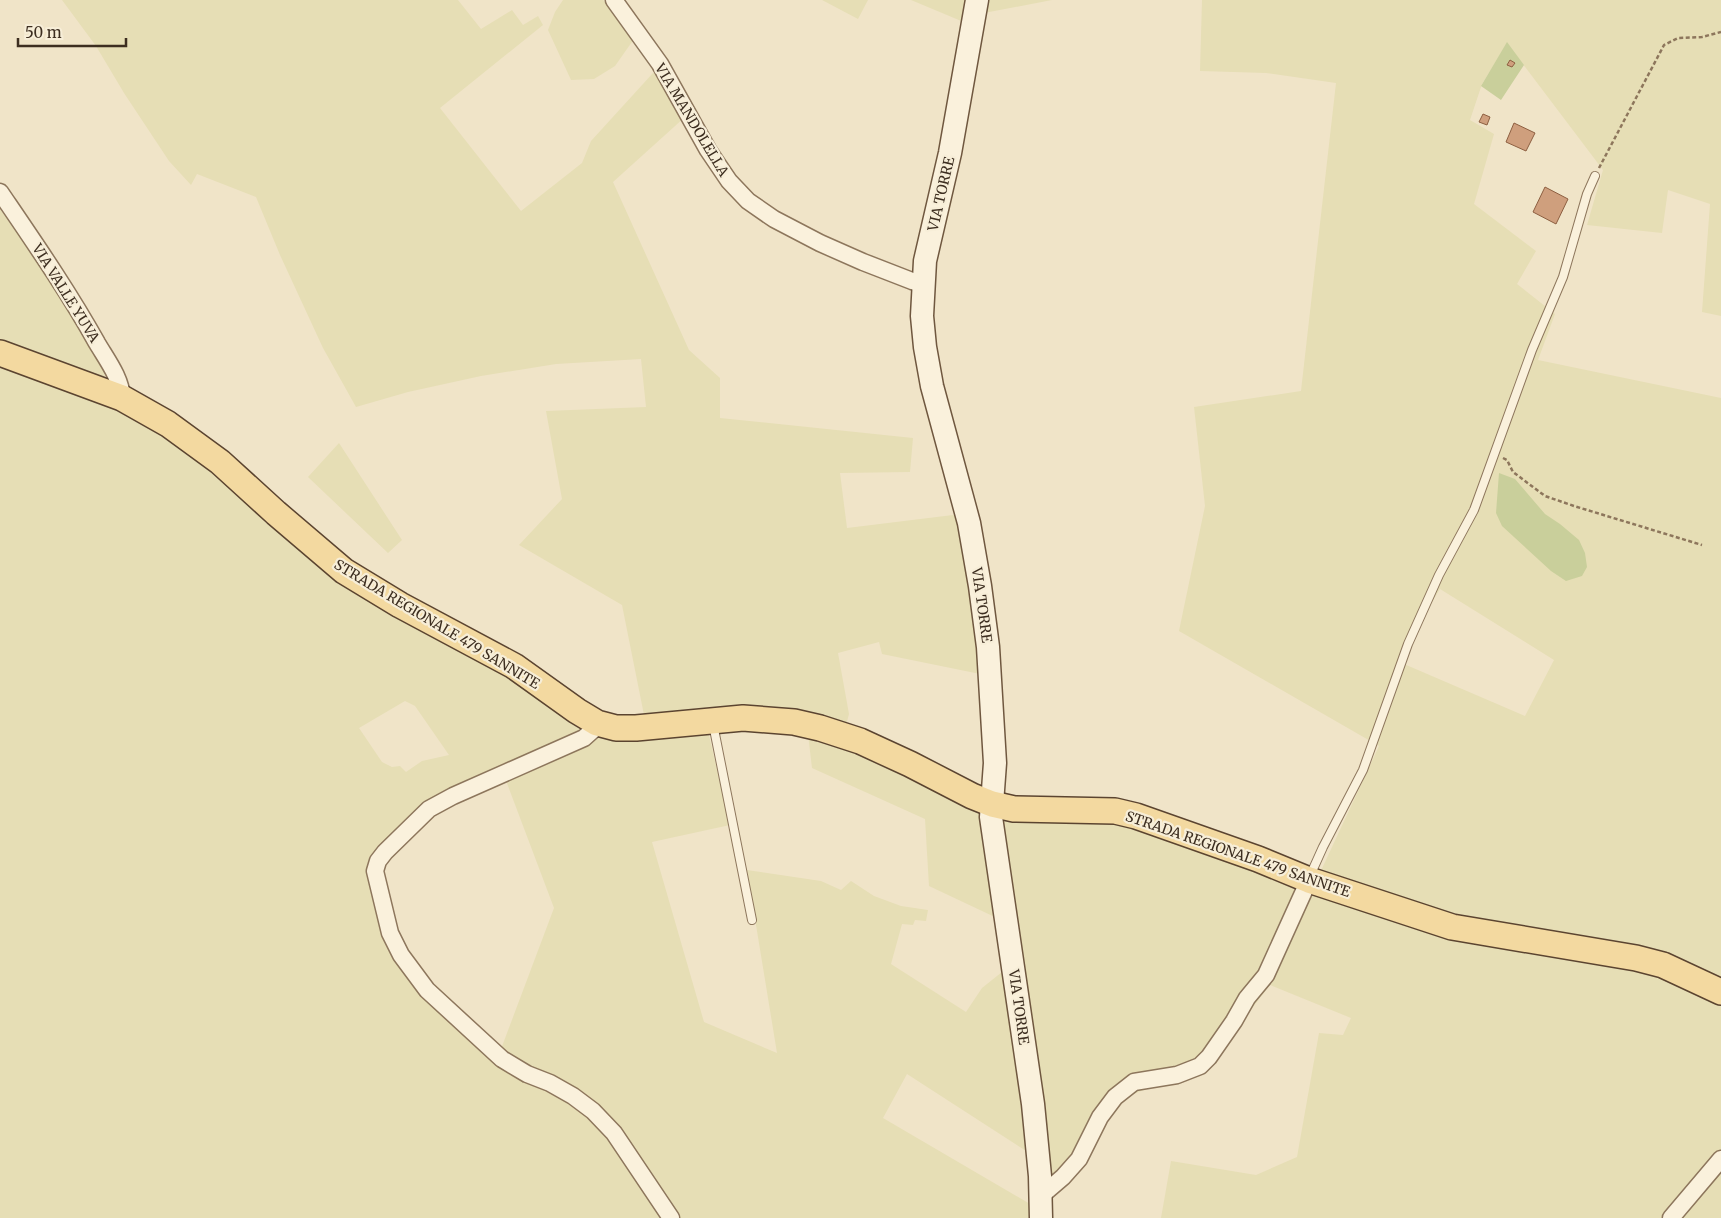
<svg xmlns="http://www.w3.org/2000/svg" width="1721" height="1218" font-family="Merriweather,serif">
  <style>
    .farmland { fill: #e6deb5; fill-rule: evenodd }
    .green { fill: #c9cf9b }
    .building { fill: #cf9f7d; stroke: #8d5f41 }
    .lines { fill: none; stroke-linecap: round; stroke-linejoin: round }
    .service-casing { stroke: #8d765c; stroke-width: 10 }
    .minor-casing { stroke: #8d765c; stroke-width: 19 }
    .secondary-casing { stroke: #6f573f; stroke-width: 25 }
    .primary-casing { stroke: #5b4430; stroke-width: 28 }
    .path { stroke: #8d765c; stroke-width: 2.5; stroke-dasharray: 4 2.5; stroke-linecap: butt }
    .service { stroke: #faf1dc; stroke-width: 8 }
    .minor { stroke: #faf1dc; stroke-width: 16 }
    .secondary { stroke: #faf1dc; stroke-width: 22 }
    .primary { stroke: #f3d9a0; stroke-width: 25 }
    .labels { text-anchor: middle; dominant-baseline: central; stroke-width: 4.5; stroke-linejoin: round; paint-order: stroke }
    .street-label { font-size: 14px; fill: #3d2e20; stroke: #f7eed8 }
  </style>
  <rect width="100%" height="100%" fill="#f0e4c8"/>
  <path class="farmland" d="M62 0H458L481 29 512 10 523 25 538 16 543 25 440 108 521 211 582 163 591 141 653 73H657L685 117 613 182 689 350 720 378V418L913 438 910 472 840 473 847 528 961 514 985 675 882 654 879 642 838 653 849 714 845 729 645 720 622 605 519 545 562 499 546 411 646 407 641 359 556 364 481 376 408 392 356 407 323 348 280 255 256 197 197 174 191 185 169 161 124 93 96 46Z
    M563 0H603L609 5 634 39 615 66 594 79 571 80 548 30 555 12Z
    M822 0H868L858 19Z
    M911 0H971L966 23Z
    M986 0H1052L984 13Z
    M1202 0H1721V316L1702 312 1710 204 1668 190 1662 233 1587 225 1603 170 1507 43 1482 84 1470 120 1494 134 1474 204 1536 251 1517 284 1555 314 1538 360 1721 398V984L1491 927 1319 875 1379 746 1179 631 1205 506 1194 407 1301 391 1336 83 1266 73 1200 71ZM1440 589 1554 660 1525 716 1404 664 1417 627Z
    M0 209 33 254 103 366 106 385 0 344Z
    M0 363 143 420 479 657 571 719 707 727 730 825 652 842 704 1022 777 1053 747 870 821 881 841 890 851 881 874 896 901 906 928 910 926 921 915 920 913 925 902 924 891 964 966 1012 982 988 1002 972 1008 970 999 919 929 886 925 819 812 768 808 734 906 773 1114 821 1660 974 1721 1003V1218H1161L1171 1161 1256 1175 1297 1157 1319 1033 1343 1035 1351 1018 1270 985 1200 1076 1149 1088 1121 1099 1061 1189 1034 1156 907 1074 883 1118 1054 1218H0ZM405 701 415 706 449 755 422 761 406 772 400 766 392 767 382 762 359 728ZM505 778 554 908 501 1049 458 1013 415 966 395 932 378 868 420 824 449 804Z
    M339 443 402 540 388 553 308 477Z"/>
  <path class="green" d="M1507 42 1524 65 1501 100 1481 86Z
    M1499 473 1515 479 1545 514 1560 524 1579 540 1585 553 1587 567 1582 576 1566 581 1551 571 1502 526 1496 513Z"/>
  <path class="building" d="M1510 60 1515 63 1512 67 1507 65Z
    M1483 114 1490 117 1487 125 1479 122Z
    M1514 123 1535 133 1526 151 1506 142Z
    M1545 187 1568 199 1556 224 1533 212Z"/>
  <g class="lines">
    <g class="service-casing">
      <path id="service" d="M713 724 752 920
        M1309 878 1323 847 1363 770 1408 644 1439 575 1474 510 1532 350 1563 277 1587 194 1595 176"/>
    </g>
    <g class="minor-casing">
      <path id="minor" d="M614 0 660 64 708 150 729 181 748 201 774 219 820 243 863 262 912 281 923 284
        M0 192C34 242 68 291 97 343 107 360 121 378 122 398
        M597 723 594 729 584 738 453 796 429 809 385 852 378 861 375 871 390 933 401 955 427 990 502 1059 527 1074 550 1083 573 1096 593 1111 614 1133 671 1218
        M1042 1195 1063 1177 1079 1159 1100 1117 1115 1097 1134 1082 1177 1075 1200 1066 1209 1057 1234 1021 1247 998 1266 975 1309 880
        M1671 1218 1721 1159"/>
    </g>
    <g class="secondary-casing">
      <path id="secondary" d="M977 0 950 153 925 261 922 316 925 347 932 386 969 523 980 586 988 647 995 763 991 817 1033 1104 1040 1176 1041 1218"/>
    </g>
    <g class="primary-casing">
      <path id="primary" d="M0 353 122 398 168 424 220 462 276 513 344 571 400 605 514 666 577 711 597 723 616 728H636L743 718 794 722 820 728 860 741 910 764 972 796 992 804 1014 809 1115 811 1136 816 1258 859 1309 880 1452 927 1636 958 1663 965 1721 992"/>
    </g>
    <path class="path" d="M1599 168 1664 45 1678 38 1702 37 1721 32
      M1503 458 1507 460 1513 472 1545 496 1574 506 1702 545"/>
    <use href="#service" class="service"/>
    <use href="#minor" class="minor"/>
    <use href="#secondary" class="secondary"/>
    <use href="#primary" class="primary"/>
  </g>
  <g class="labels">
    <g class="street-label">
      <text transform="translate(692 120) rotate(59)">VIA MANDOLELLA</text>
      <text transform="translate(941 194) rotate(-77)">VIA TORRE</text>
      <text transform="translate(66 293) rotate(58)">VIA VALLE YUVA</text>
      <text transform="translate(982 605) rotate(82)">VIA TORRE</text>
      <text transform="translate(437 624) rotate(31)">STRADA REGIONALE 479 SANNITE</text>
      <text transform="translate(1238 854) rotate(19)">STRADA REGIONALE 479 SANNITE</text>
      <text transform="translate(1019 1007) rotate(82)">VIA TORRE</text>
    </g>
  </g>
  <path d="M18 38v8h108v-8" fill="none" stroke="#3d2e20" stroke-width="2.5"/>
  <text x="25" y="38" font-size="15" fill="#3d2e20" stroke="#f7eed8" stroke-width="4" paint-order="stroke">50 m</text>
</svg>
